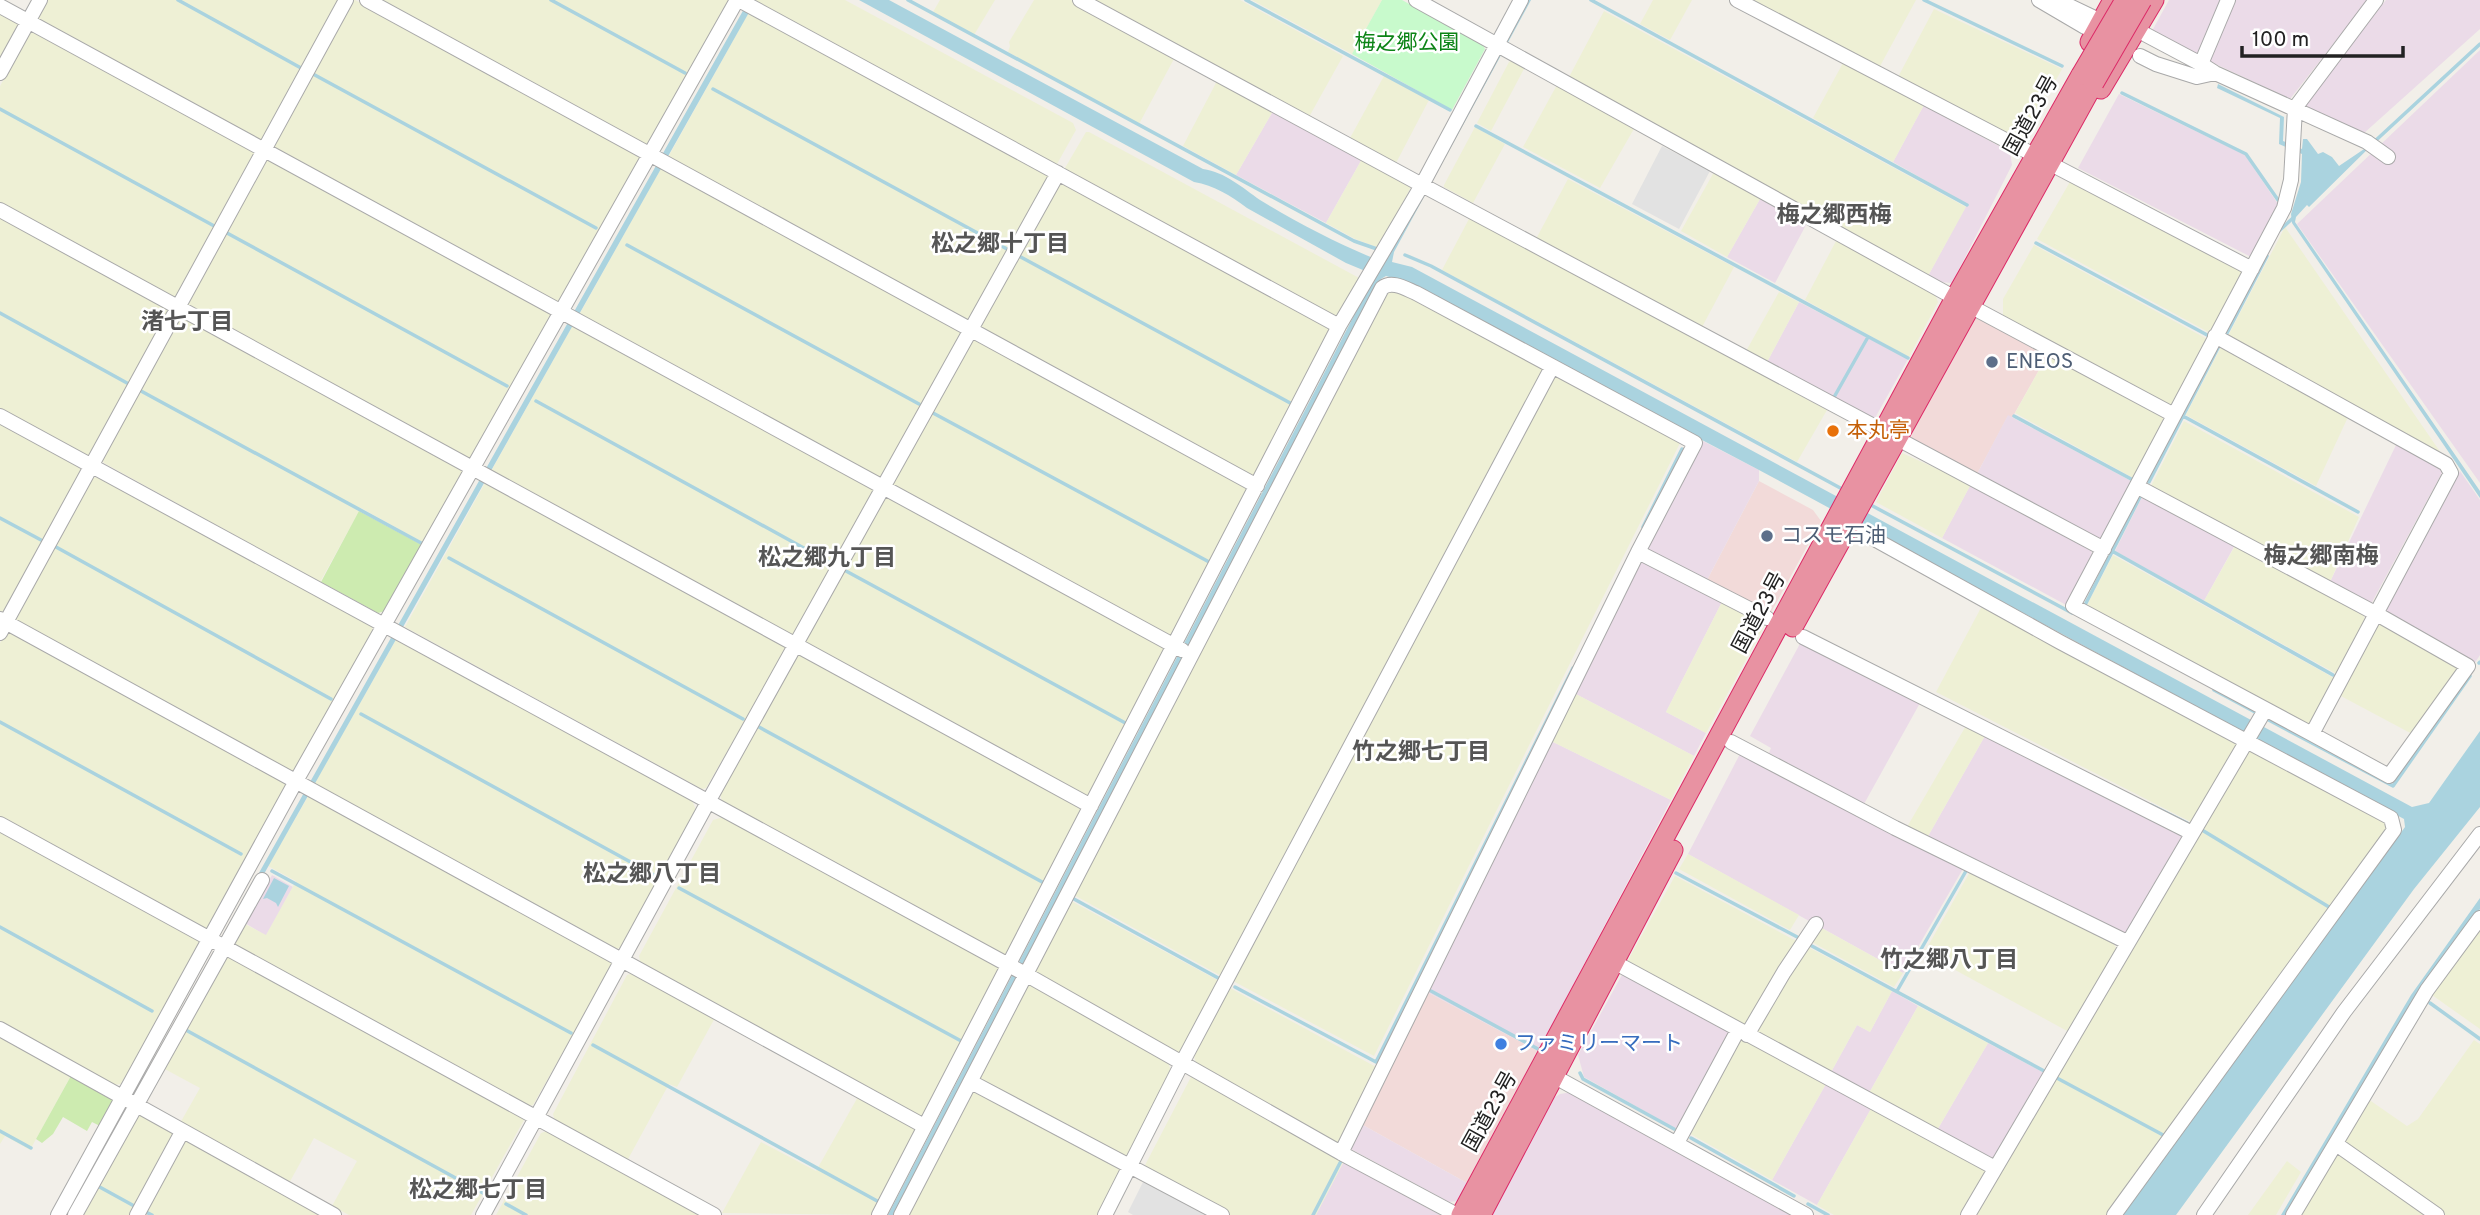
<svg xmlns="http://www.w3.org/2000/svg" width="2480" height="1215" font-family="Overpass,'Noto Sans JP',sans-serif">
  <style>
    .commercial { fill: #f2dad9 }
    .industrial { fill: #ebdbe8 }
    .farmland { fill: #eef0d5 }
    .grass { fill: #cdebb0 }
    .park { fill: #c8facc }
    .parking { fill: #e2e2e2 }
    .water { fill: #aad3df }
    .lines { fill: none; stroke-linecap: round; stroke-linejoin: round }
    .stream { stroke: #aad3df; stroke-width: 3.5 }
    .minor-casing { stroke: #a9a9a9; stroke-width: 16 }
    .highway-casing { stroke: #dc2a67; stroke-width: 21 }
    .minor { stroke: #fff; stroke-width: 14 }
    .highway { stroke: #e892a2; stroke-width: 19 }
    .highway-bridge-casing { stroke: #dc2a67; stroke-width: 21; stroke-linecap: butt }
    .highway-bridge { stroke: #e892a2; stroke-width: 19 }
    .service-dot { fill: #5c6f8a; stroke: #fff; stroke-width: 2.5 }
    .food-dot { fill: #e8710a; stroke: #fff; stroke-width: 2.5 }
    .shop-dot { fill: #3f7fe0; stroke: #fff; stroke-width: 2.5 }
    .labels { text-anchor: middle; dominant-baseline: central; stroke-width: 5; stroke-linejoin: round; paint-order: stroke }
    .park-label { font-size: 21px; fill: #0c8416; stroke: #fff }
    .street-label { font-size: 21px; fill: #222; stroke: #fff }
    .service-label { font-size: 21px; fill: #4e5e75; stroke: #fff; text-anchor: start }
    .food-label { font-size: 21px; fill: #c56008; stroke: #fff; text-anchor: start }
    .shop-label { font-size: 21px; fill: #366cbe; stroke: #fff; text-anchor: start }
    .neighbourhood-label { font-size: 23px; font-weight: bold; fill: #555; stroke: #fff }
  </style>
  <rect width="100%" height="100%" fill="#f2efe9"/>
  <path class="commercial" d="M1975 317 2048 354 2012 418 2008 416 1977 474 1912 440 1911 432Z
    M1759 481 1813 510 1821 521 1769 616 1706 582Z
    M1425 991 1538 1051 1467 1183 1361 1124Z"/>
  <path class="industrial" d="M2169 0H2220L2197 54 2152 31Z
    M2233 0H2368L2290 99 2207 60Z
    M2386 0H2480V29L2363 134 2303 105Z
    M2480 50V483L2297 224Z
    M2119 94 2245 155 2278 204 2251 257 2078 168Z
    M1924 105 2010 152 2012 165 1952 283 1940 282 1928 276 1967 204 1893 162Z
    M1273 111 1362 159 1326 223 1236 175Z
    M1760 199 1806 225 1775 283 1727 257Z
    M1799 302 1908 359 1875 418 1871 419 1766 364Z
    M2008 415 2133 482 2103 538 2100 539 1977 474Z
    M1701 440 1759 470V481L1706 582 1647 550Z
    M2397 443 2443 471 2371 604 2329 584Z
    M2460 471 2480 500V655L2474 664 2385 611 2384 606Z
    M1971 484 2091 550 2093 557 2068 606 1942 538Z
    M2143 495 2235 545 2204 601 2115 551Z
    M1639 559 1723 600 1666 712 1706 733 1694 756 1572 692Z
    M1802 640 1920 703 1864 804 1769 753 1771 748 1750 736Z
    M1986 734 2187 835 2128 932 2122 934 1927 838Z
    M1549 740 1671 800 1538 1051 1425 991Z
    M1741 752 1964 867 1903 973 1688 854Z
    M272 875 293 887 266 936 245 923Z
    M1623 973 1729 1031 1731 1034 1678 1130 1584 1077 1578 1055Z
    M1892 991 1918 1006 1868 1095 1830 1074 1857 1025 1870 1032Z
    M1988 1043 2046 1074 1994 1163 1936 1132Z
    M1827 1082 1872 1107 1817 1205 1772 1180Z
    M1566 1093 1574 1094 1792 1215H1492L1552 1099 1560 1094Z
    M1361 1124 1467 1183 1458 1201 1449 1202 1349 1148Z
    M1344 1161 1440 1215H1316Z"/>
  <path class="farmland" d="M47 0H341L264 141 259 142 39 22 38 17Z
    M351 0H355L640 154 643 159 560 303 555 304 274 151 272 145Z
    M375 0H730L648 147Z
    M756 0H845L1073 123 1076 130 1057 164 1052 165 755 2Z
    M940 0H995L974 35 933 12Z
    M1034 0H1071L1175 57 1139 124 1008 52 1010 46 1009 42Z
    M1094 0H1240L1343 56 1309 117Z
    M1252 0H1382L1352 54Z
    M1653 0H1692L1670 40 1640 24Z
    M1748 0H1916L1879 68Z
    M1934 9 2062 69 2023 140 2005 135 1897 79Z
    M750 10 1048 172 1050 178 969 321 667 159Z
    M0 11 17 21 18 26 0 60Z
    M1604 11 1966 207 1928 276 1569 77Z
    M37 29 258 154 179 298 173 299 0 205V86L31 31Z
    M1513 60 1525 67 1491 131 1477 123 1509 62Z
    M1843 63 1924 105 1893 162 1813 118Z
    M1384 76 1429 100 1396 163 1350 138Z
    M1218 79 1273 111 1236 175 1183 146Z
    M1558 83 1635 127 1600 188 1523 147Z
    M1475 127 1505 144 1473 203 1444 187V185Z
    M1086 132H1089L1361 279 1339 318 1067 173 1065 168Z
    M271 157 552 310 553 317 472 458 466 460 187 307 186 302 264 159Z
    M1362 159 1410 184 1411 187 1379 248 1355 239 1326 223Z
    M662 166 961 330 962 333 883 477 877 478 579 315Z
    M1714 172 1760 199 1727 257 1681 231Z
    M1568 179 1734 267 1701 329 1536 239Z
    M2071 180 2245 271 2212 334 2037 239Z
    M1059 182 1329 325 1332 333 1257 477 1251 479 979 330 978 325Z
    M0 213 171 311 92 454 87 456 0 408Z
    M1470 217 1827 410 1797 462 1442 270Z
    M2285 227 2441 453 2228 336Z
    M1836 241 1935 294 1938 302 1909 357 1805 300Z
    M2034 245 2209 340 2176 404 2167 406 2003 316V299Z
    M1396 289 1542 369 1544 373 1223 977 1074 895 1389 291Z
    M1779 292 1799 302 1766 364 1745 353Z
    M178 315 462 466 464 473 426 544 361 508 320 582 104 463 102 459Z
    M574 323 872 486 875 492 795 635 790 637 490 473Z
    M975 337 1248 485 1249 491 1170 639 893 487 891 482Z
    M2221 347 2348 417 2316 486 2186 415Z
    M2048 354 2163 417 2165 424 2135 479 2015 413Z
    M1560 376 1680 443 1374 1056 1233 981 1553 377Z
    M2184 421 2359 517 2329 584 2151 486Z
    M0 423 80 466 81 473 5 612 0 613Z
    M1902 453 1971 484 1942 538 1876 502Z
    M98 477 372 625 373 632 296 772 291 773 15 622 14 617 92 478Z
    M486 481 784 644 786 650 706 788 702 789 405 627Z
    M889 494 1166 645 1092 799 805 646V641L884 496Z
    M2236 544 2363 614 2365 620 2337 674 2204 601Z
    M2113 555 2334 678 2309 726 2085 609Z
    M1723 600 1766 623 1706 733 1666 712Z
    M1983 604 2237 740 2239 746 2193 823 1936 692Z
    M2379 622 2462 668 2414 735 2339 695Z
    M11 629 289 784 209 929H202L0 819V643L7 631Z
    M397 638 691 798 696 810 621 947 615 950 313 786Z
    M801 654 1083 807 1007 957 722 801 720 794 797 655Z
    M1572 692 1694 756 1671 800 1549 740Z
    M1967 724 1986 734 1927 838 1907 827Z
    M2249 748 2386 821 2388 830 2109 1215H1974Z
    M310 793 608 957 612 965 533 1105 527 1107 230 946 243 923 266 935 296 881 268 866Z
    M727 816 1001 966 926 1116 921 1117 641 965 639 956 713 820Z
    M0 827 202 942 121 1084 113 1085 0 1022Z
    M1688 854 1799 915 1790 930 1679 869Z
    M1971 870 2112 940 2117 950 2069 1032 1924 953Z
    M1675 876 1800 943 1754 1017 1742 1028 1627 962Z
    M1071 901 1221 982 1184 1051 1179 1053 1036 974 1035 971Z
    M1818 926 1903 973 1894 987 1810 941Z
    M2480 929V1029L2432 995Z
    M1806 946 1892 991 1870 1032 1857 1025 1830 1074 1755 1030Z
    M226 952 522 1114 524 1120 471 1215H349L332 1206 357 1161 314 1138 288 1185 179 1125 200 1088 161 1067Z
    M637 972 716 1016 677 1087 669 1084 627 1161 555 1122 553 1114 627 975Z
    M1032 984 1168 1061 1171 1072 1126 1160 979 1083V1078L1027 985Z
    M1230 988 1378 1068 1341 1142 1336 1143 1196 1063 1194 1056Z
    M1918 1006 1988 1043 1936 1132 1868 1095Z
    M0 1032 73 1072 30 1150 5 1136 0 1144Z
    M1741 1035 1827 1082 1772 1180 1687 1132Z
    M2474 1040 2480 1044V1215H2443L2343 1144 2368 1099 2407 1126 2418 1119Z
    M1192 1075 1344 1161 1316 1215H1230L1143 1169Z
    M972 1090 1122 1168 1098 1215H906Z
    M859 1095 917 1127 875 1215 722 1213 761 1142 816 1171Z
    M1872 1107 1984 1167 1987 1174 1964 1215H1834L1817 1205Z
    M135 1111 175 1133 133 1215H76Z
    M550 1130 708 1215H496L541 1133Z
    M187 1139 326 1215H142L182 1142Z
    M2336 1151 2431 1215H2299Z
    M2287 1161 2301 1172 2276 1215H2248Z"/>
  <path class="grass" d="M359 511 422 545 385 611 378 613 321 582Z
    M72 1074 114 1101 100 1126 92 1122 87 1131 63 1117 53 1134 42 1143 36 1139Z"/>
  <path class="park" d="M1382 0H1402L1483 45 1485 49 1452 110 1352 54Z"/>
  <path class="parking" d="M1662 146 1710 171 1679 229 1632 204Z
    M1143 1182 1207 1215H1133L1128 1212Z"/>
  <path class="water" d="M749 0H756L72 1215H67Z
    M859 0H889L1203 169C1225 172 1243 188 1260 200 1292 220 1338 244 1373 258L1528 0H1531L1394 252 1392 262 1412 267 2412 807 2429 803 2480 731V807L2414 889 2176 1215H2122L2405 827 2404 819 1759 470 1396 279 1386 276 1381 279 894 1215H888L1375 275 1346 263 1247 208C1231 196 1214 185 1194 182Z
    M2218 84 2284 117 2283 141 2302 149 2303 139H2307L2318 154 2323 152 2332 157 2339 166 2376 141 2309 207 2307 205 2296 217 2295 222 2480 491V498L2292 223 2291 214 2301 182 2302 154 2279 144 2280 118 2217 88Z
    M274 878 289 886 278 907 276 903 267 898 263 899Z
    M2480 898V909L2418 995 2287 1215H2281L2411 995Z"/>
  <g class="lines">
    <path class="stream" d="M178 0 301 68
      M551 0 685 73
      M908 0 1354 241 1377 249
      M1246 0 1450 110
      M1591 0 1967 205
      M1924 0 2062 66
      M313 74 596 228
      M713 89 1007 249
      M2122 93 2246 154 2278 200
      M0 109 216 227
      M1476 126 1908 358
      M2374 142 2480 44
      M2280 230 2293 218
      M227 233 507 386
      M2036 243 2209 336
      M627 245 919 404
      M1017 255 1292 404
      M1405 255 1431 266 1844 490
      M0 313 127 383
      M2226 335 2267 256
      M141 391 423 544
      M1833 399 1868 337
      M536 401 831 563
      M933 413 1211 563
      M2014 416 2133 480
      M2183 416 2358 512
      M2149 482 2218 348
      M1869 504 2072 613
      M0 518 41 540
      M1643 527 1682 449
      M56 547 331 699
      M2112 551 2333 675
      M449 558 743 719
      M846 571 1129 725
      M2084 607 2141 495
      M2479 663 2480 662
      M2214 690 2255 712
      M361 714 656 876
      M2265 718 2393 786 2470 676
      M0 722 241 854
      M759 727 1044 883
      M2151 805 2187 823
      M2202 830 2329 907
      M272 871 571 1033
      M1676 873 1801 939
      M679 888 963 1042
      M1074 899 1220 979
      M0 927 152 1011
      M1810 945 2046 1072
      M1235 987 1376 1062 1573 668
      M1431 991 1538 1049
      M1897 991 1966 871
      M2430 1003 2480 1039
      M184 1029 483 1193
      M593 1045 879 1202
      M1580 1073 1583 1079 1674 1129
      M2055 1077 2165 1136
      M0 1131 31 1148
      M1691 1138 1794 1196
      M96 1185 136 1207
      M506 1204 526 1215
      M1808 1204 1828 1215
      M146 1212 152 1215
      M1313 1215 1341 1161"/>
    <g class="minor-casing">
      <path id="minor" d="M367 0 1257 486
        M739 0 1339 326
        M1080 0 1422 185 2104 549
        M1416 0 1955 298
        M1737 0 2036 156
        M2039 0 2085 27
        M2057 0 2101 21
        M0 6 1182 650
        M2137 30 2201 64 2215 73 2367 142 2388 157
        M2140 56 2156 64 2197 77 2215 73
        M2201 64 2228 0
        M0 73 40 0
        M2049 163 2252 269
        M0 210 1091 806
        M1970 306 2174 415
        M2215 336 2446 464 2451 473 2312 734 2073 606 2284 208 2291 180 2295 108 2376 0
        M0 416 1027 975 1341 1153 1457 1215
        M2138 487 2375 613 2468 666 2389 776 2312 734
        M1849 525 2060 642 2391 818 2394 830 2114 1215
        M1638 552 1767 618
        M0 619 924 1126
        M0 633 346 0
        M1803 637 2192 833
        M1731 742 1895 828 2127 942
        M0 824 714 1215
        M1614 962 1995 1168
        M0 1029 334 1215
        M1747 1035 1784 972 1816 924
        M1548 1073 1806 1215
        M971 1082 1222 1215
        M1677 1143 1738 1030
        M2336 1144 2437 1215
        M58 1215 296 781 737 0
        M75 1215 262 880
        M137 1215 182 1132
        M483 1215 708 802 1058 173
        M879 1215 1339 326 1422 185 1521 0
        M901 1215 1382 288C1392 280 1406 289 1416 293L1695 443 1638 552 1341 1153
        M1105 1215 1182 1063 1552 367
        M1968 1215 2265 710
        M2204 1215 2344 1012 2480 834
        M2293 1215 2427 990 2480 918"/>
    </g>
    <g class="highway-casing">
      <path id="highway" d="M2090 42 2113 0
        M2101 89 2154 0
        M1793 627 2094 83
        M1461 1215 1955 298 2081 75
        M1481 1215 1673 850"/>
    </g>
    <use href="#minor" class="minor"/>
    <use href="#highway" class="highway"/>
    <g class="highway-bridge-casing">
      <path id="highway-bridge" d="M2081 75 2125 0
        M2094 83 2142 0"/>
    </g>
    <use href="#highway-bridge" class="highway-bridge"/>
  </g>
  <g class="service-dot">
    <circle cx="1992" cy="362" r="7"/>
    <circle cx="1767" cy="536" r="7"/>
  </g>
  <circle class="food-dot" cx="1833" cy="431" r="7"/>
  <circle class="shop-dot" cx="1501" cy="1044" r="7"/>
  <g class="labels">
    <g class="park-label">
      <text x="1407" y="43">梅之郷公園</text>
    </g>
    <g class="street-label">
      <text transform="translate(2032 116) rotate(-61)">国道23号</text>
      <text transform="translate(1760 613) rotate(-62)">国道23号</text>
      <text transform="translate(1491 1112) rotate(-61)">国道23号</text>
    </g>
    <g class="service-label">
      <text x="2006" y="362">ENEOS</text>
      <text x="1781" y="536">コスモ石油</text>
    </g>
    <g class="food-label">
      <text x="1847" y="431">本丸亭</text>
    </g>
    <g class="shop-label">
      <text x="1515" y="1044">ファミリーマート</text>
    </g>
    <g class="neighbourhood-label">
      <text x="1834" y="216">梅之郷西梅</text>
      <text x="1000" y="245">松之郷十丁目</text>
      <text x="187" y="323">渚七丁目</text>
      <text x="2321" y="557">梅之郷南梅</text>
      <text x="827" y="559">松之郷九丁目</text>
      <text x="1421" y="753">竹之郷七丁目</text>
      <text x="652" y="875">松之郷八丁目</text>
      <text x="1949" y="961">竹之郷八丁目</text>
      <text x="478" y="1191">松之郷七丁目</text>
    </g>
  </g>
  <path d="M2242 46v10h161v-10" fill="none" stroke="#222222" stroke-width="3.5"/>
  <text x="2252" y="46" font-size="21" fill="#222222" stroke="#ffffff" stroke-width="5" paint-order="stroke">100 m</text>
</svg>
